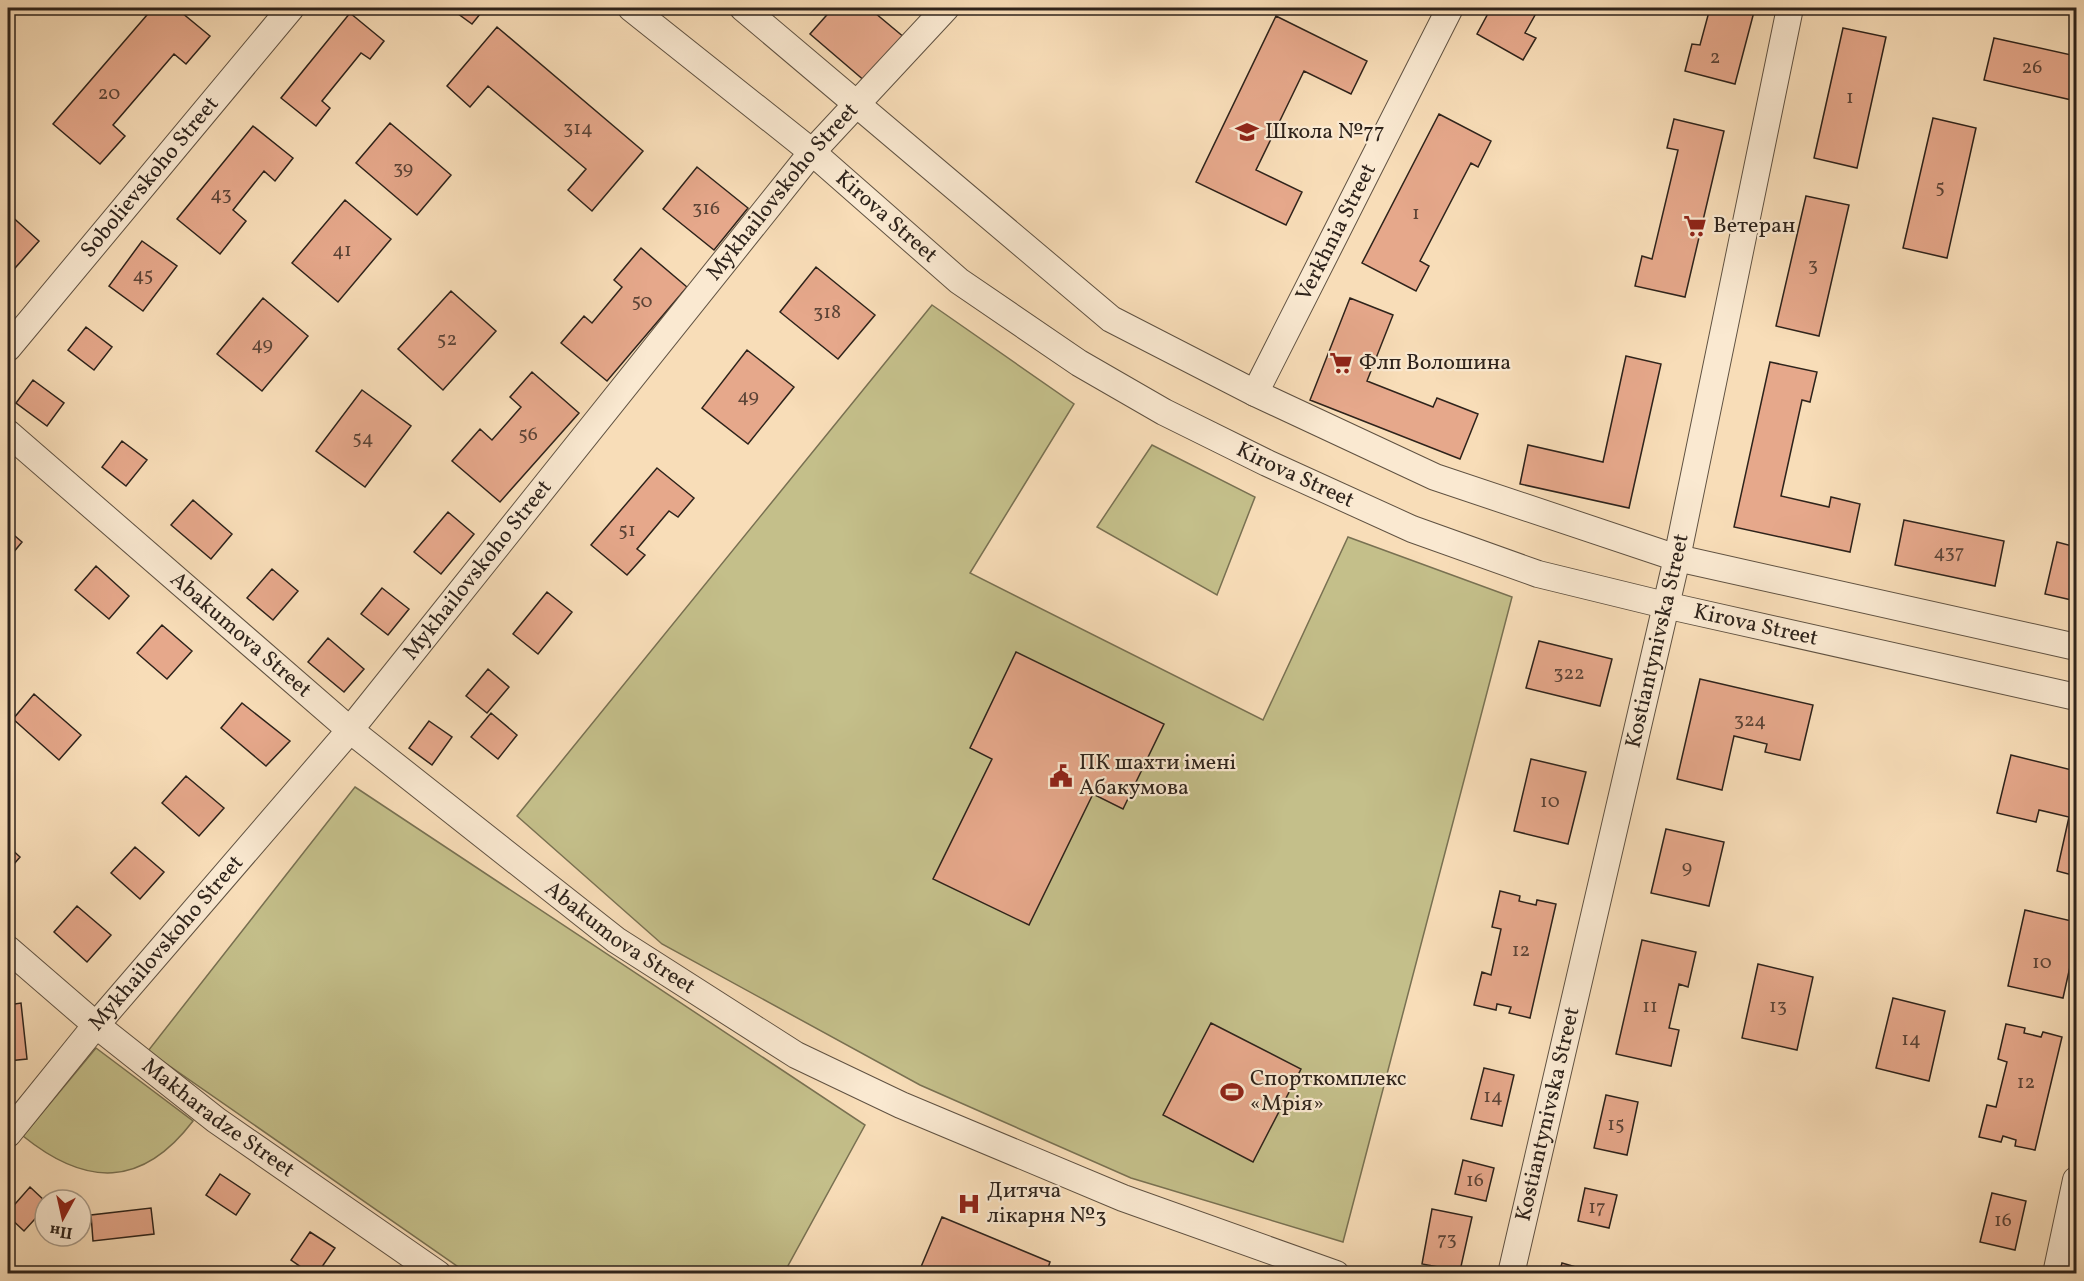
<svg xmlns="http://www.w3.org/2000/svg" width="2084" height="1281" font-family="Vollkorn,serif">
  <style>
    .green { fill: #c4bf8a; stroke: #797152; stroke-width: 1.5 }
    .building { fill: #e6a88b; stroke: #2e231b; stroke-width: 1.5 }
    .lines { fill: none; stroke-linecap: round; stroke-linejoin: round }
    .minor-casing { stroke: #605242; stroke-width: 28 }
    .minor { stroke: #fae9d1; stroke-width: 26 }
    .labels { text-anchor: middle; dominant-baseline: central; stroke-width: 4.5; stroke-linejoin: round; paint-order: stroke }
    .number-label { font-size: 20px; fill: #5c4437 }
    .poi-label { font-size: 22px; fill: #2e231b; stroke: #fae9d1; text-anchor: start }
    .street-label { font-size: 22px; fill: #2e231b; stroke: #fae9d1 }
  </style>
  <rect width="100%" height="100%" fill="#f8ddb8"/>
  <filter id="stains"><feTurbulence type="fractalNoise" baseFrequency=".00333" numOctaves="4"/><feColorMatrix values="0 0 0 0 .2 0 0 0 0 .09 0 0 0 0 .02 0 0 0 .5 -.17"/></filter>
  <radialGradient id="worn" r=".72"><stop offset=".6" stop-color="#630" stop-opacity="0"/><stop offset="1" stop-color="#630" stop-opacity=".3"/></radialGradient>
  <path class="green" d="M932 305 1074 404 970 573 1263 720 1348 537 1512 597 1343 1242 1131 1178 920 1085 662 944 517 816Z
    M1152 445 1255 497 1217 595 1097 527Z
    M355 787 865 1125 784 1273H467L148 1051Z
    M96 1048 193 1121C142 1188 86 1187 23 1136Z"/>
  <path class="building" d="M153 8H176L210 36 186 64 174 54 113 125 125 136 100 164 53 124Z
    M450 8H485L472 24Z
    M833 8H869L905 38 866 82 810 34Z
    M1491 8H1539L1525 33 1536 38 1523 60 1477 34Z
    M1710 8H1755L1735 84 1685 71 1692 44 1700 45Z
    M350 13 384 41 370 59 361 53 322 101 330 108 316 126 281 98Z
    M1276 16 1367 61 1351 94 1304 71 1256 170 1302 192 1286 225 1196 182Z
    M497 27 643 151 592 211 568 190 586 169 488 86 470 107 447 86Z
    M1843 28 1886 37 1857 168 1814 158Z
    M1994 38 2076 56V101L1984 80Z
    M1439 114 1491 141 1478 167 1471 163 1420 261 1429 266 1416 291 1362 263Z
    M1933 118 1976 128 1947 258 1903 248Z
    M1674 119 1724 131 1685 297 1635 286 1642 256 1652 259 1678 150 1667 148Z
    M390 123 451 175 417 215 356 163Z
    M253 126 293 158 275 181 264 171 233 210 246 221 220 254 177 219Z
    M697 167 748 208 714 250 663 209Z
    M1806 196 1849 205 1819 336 1776 326Z
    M345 200 391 239 338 302 292 263Z
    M8 213 39 241 8 276Z
    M142 241 177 266 143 311 109 286Z
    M641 248 687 287 607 381 561 343 584 316 592 323 622 287 614 280Z
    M816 267 875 315 838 359 780 312Z
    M451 291 496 331 443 390 398 349Z
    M263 298 308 336 262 391 217 354Z
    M1350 298 1393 315 1367 381 1433 407 1437 398 1478 414 1460 459 1310 400Z
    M86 327 112 347 94 370 68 350Z
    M747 350 794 387 748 444 702 408Z
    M1626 356 1661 364 1629 508 1520 484 1528 445 1603 462Z
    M1770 362 1817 372 1810 402 1802 400 1781 496 1829 507 1831 497 1860 504 1850 552 1734 527Z
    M532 372 579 413 500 502 452 461 480 429 492 440 521 407 510 397Z
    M33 380 64 403 47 426 16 403Z
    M362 390 411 426 365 487 316 451Z
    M122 441 147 460 126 486 102 467Z
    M657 468 694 498 678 517 669 511 637 549 645 555 627 575 591 545Z
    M193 500 232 534 211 559 171 525Z
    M448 512 474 534 441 574 414 552Z
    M1904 520 2004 541 1995 586 1895 565Z
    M8 530 22 542 8 559Z
    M2057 542 2076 547V601L2045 594Z
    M96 566 129 596 109 619 75 590Z
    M272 569 298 591 273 620 247 598Z
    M382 588 409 609 388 635 361 614Z
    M547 592 572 612 538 654 513 634Z
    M162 625 192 651 167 679 137 653Z
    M328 638 364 669 344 692 308 662Z
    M1539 641 1612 659 1600 706 1526 688Z
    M1016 652 1164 724 1123 809 1093 794 1029 925 933 879 992 759 970 748Z
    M488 669 509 687 487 713 466 696Z
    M1700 679 1813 705 1800 760 1765 752 1767 744 1734 736 1722 790 1677 779Z
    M34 694 81 735 59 760 13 719Z
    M242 703 290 741 266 766 221 728Z
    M491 713 517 735 498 759 471 737Z
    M429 721 452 737 432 765 409 748Z
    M2011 755 2076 771V876L2057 871 2069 817 2039 810 2036 822 1997 813Z
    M1531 759 1586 772 1568 844 1514 831Z
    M186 776 224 808 199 836 162 803Z
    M1666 829 1724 842 1709 906 1651 893Z
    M8 846 20 857 8 871Z
    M135 847 164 872 140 899 111 873Z
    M1500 891 1520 896 1519 901 1536 905 1537 900 1556 904 1530 1018 1509 1013 1511 1007 1497 1004 1496 1010 1474 1005 1482 972 1491 975 1501 929 1492 927Z
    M77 906 111 935 87 962 54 932Z
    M2025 910 2076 922V940L2063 998 2008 986Z
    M1642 940 1696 952 1688 987 1679 984 1669 1028 1679 1030 1671 1066 1616 1054Z
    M1758 964 1813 977 1797 1050 1742 1038Z
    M1893 998 1945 1011 1929 1081 1876 1068Z
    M21 1003 27 1059 8 1061V1005Z
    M1211 1023 1301 1069 1253 1162 1163 1115Z
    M2006 1024 2025 1028 2024 1033 2041 1037 2043 1032 2062 1037 2035 1150 2015 1146 2016 1140 2003 1136 2001 1142 1979 1137 1987 1105 1996 1107 2007 1062 1998 1059Z
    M1484 1068 1514 1075 1502 1126 1471 1119Z
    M1606 1095 1638 1102 1627 1155 1594 1148Z
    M1463 1160 1494 1168 1486 1201 1455 1194Z
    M220 1174 250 1194 236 1215 206 1195Z
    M30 1187 45 1201V1208L24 1231 8 1216V1212Z
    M1585 1188 1617 1195 1609 1228 1578 1221Z
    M1992 1193 2026 1201 2015 1250 1980 1242Z
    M151 1208 154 1234 93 1241 91 1215Z
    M1432 1209 1472 1217 1460 1271 1422 1264Z
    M942 1217 1050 1262 1046 1274H964L955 1270 953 1274H918Z
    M310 1232 335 1248 317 1274H311L291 1260Z
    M1562 1263 1600 1274H1559Z"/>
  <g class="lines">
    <g class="minor-casing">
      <g id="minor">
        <path id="s1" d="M631 8 812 152 959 281 1079 363 1164 412 1267 463 1412 529 1538 574 1665 605 2076 697"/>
        <path d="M743 8 1111 319 1255 393 1435 477 1677 558 2076 647"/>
        <path id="s2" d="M8 348 291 8"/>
        <path id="s3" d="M1255 393 1450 8"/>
        <path id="s4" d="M8 433 350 730 616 940 796 1055 901 1105 1123 1198 1336 1274"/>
        <path id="s5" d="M8 949 96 1025 216 1120 438 1274"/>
        <path id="s6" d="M8 1134 96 1025 350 730 812 152 946 8"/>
        <path id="s7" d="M1511 1274 1677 558 1790 8"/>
        <path d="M2056 1274 2076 1180"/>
      </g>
    </g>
    <use href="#minor" class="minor"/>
  </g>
  <defs>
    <g id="school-bare" transform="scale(1.8)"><path d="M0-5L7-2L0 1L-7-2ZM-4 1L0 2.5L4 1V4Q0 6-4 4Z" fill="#8f2418" stroke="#fae9d1" stroke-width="2.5" paint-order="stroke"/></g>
    <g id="supermarket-bare" transform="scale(1.8)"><path d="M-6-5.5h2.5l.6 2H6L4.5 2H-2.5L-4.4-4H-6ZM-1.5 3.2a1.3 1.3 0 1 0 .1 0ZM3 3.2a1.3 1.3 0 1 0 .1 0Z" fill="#8f2418" stroke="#fae9d1" stroke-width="2.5" paint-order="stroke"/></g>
    <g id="civic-bare" transform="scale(1.8)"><path d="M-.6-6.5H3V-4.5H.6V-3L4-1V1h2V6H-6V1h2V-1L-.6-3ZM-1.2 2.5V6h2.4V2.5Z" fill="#8f2418" stroke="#fae9d1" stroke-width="2.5" paint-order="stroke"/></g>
    <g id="stadium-bare" transform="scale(1.8)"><path d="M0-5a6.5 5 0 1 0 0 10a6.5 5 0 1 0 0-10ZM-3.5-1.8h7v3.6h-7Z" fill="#8f2418" stroke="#fae9d1" stroke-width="2.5" paint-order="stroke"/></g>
    <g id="hospital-bare" transform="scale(1.8)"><path d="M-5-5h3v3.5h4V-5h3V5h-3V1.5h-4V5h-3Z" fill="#8f2418" stroke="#fae9d1" stroke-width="2.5" paint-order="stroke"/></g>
  </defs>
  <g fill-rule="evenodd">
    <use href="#school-bare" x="1247" y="132"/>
    <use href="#supermarket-bare" x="1695" y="226"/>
    <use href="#supermarket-bare" x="1341" y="363"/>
    <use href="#civic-bare" x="1061" y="776"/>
    <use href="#stadium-bare" x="1232" y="1092"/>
    <use href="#hospital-bare" x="969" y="1204"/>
  </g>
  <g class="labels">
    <g class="number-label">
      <text x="1715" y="58">2</text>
      <text x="2032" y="68">26</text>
      <text x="109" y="94">20</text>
      <text x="1850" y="98">1</text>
      <text x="578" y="129">314</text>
      <text x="403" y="169">39</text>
      <text x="1940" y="188">5</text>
      <text x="221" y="195">43</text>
      <text x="706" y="209">316</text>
      <text x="1416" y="214">1</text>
      <text x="342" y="251">41</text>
      <text x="1813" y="266">3</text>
      <text x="143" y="276">45</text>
      <text x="642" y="302">50</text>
      <text x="827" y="313">318</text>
      <text x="447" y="340">52</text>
      <text x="262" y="345">49</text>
      <text x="748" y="397">49</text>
      <text x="528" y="435">56</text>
      <text x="363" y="439">54</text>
      <text x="627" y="531">51</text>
      <text x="1949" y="553">437</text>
      <text x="1569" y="674">322</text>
      <text x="1750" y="721">324</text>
      <text x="1550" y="802">10</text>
      <text x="1687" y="868">9</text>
      <text x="1521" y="951">12</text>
      <text x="2042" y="963">10</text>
      <text x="1650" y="1007">11</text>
      <text x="1778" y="1007">13</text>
      <text x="1911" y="1040">14</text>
      <text x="2026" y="1083">12</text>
      <text x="1493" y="1097">14</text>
      <text x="1616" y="1125">15</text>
      <text x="1475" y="1181">16</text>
      <text x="1597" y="1208">17</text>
      <text x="2003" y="1221">16</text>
      <text x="1447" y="1240">73</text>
    </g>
    <g class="poi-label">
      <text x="1265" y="132">Школа №77</text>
      <text x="1713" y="226">Ветеран</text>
      <text x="1359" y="363">Флп Волошина</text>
      <text x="1079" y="763">ПК шахти імені<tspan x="1079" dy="25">Абакумова</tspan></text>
      <text x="1250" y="1079">Спорткомплекс<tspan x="1250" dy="25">«Мрія»</tspan></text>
      <text x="987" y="1191">Дитяча<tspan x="987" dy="25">лікарня №3</tspan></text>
    </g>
    <g class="street-label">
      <text stroke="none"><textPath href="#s2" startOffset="222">Sobolievskoho Street</textPath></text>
      <text stroke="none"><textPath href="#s6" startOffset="1220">Mykhailovskoho Street</textPath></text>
      <text stroke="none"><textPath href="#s1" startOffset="330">Kirova Street</textPath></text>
      <text stroke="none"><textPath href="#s3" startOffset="180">Verkhnia Street</textPath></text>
      <text stroke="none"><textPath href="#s1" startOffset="816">Kirova Street</textPath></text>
      <text stroke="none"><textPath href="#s6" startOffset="734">Mykhailovskoho Street</textPath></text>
      <text stroke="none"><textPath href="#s1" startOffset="1302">Kirova Street</textPath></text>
      <text stroke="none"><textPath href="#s4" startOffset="308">Abakumova Street</textPath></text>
      <text stroke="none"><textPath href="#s7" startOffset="650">Kostiantynivska Street</textPath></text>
      <text stroke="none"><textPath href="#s4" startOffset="794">Abakumova Street</textPath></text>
      <text stroke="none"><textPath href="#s6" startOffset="248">Mykhailovskoho Street</textPath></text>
      <text stroke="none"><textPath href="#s7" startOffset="164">Kostiantynivska Street</textPath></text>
      <text stroke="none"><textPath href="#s5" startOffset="270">Makharadze Street</textPath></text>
    </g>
  </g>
  <rect width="2084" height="1281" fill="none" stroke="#f8ddb8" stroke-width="30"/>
  <rect x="9" y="9" width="2066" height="1263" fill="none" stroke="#2e231b" stroke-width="3"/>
  <rect x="15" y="15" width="2054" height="1251" fill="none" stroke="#2e231b" stroke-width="1.5"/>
  <g transform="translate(63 1218) rotate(188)"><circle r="28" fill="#fae9d1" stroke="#a89a88" stroke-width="1.5"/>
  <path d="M0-4.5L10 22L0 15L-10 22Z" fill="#8f2418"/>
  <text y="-9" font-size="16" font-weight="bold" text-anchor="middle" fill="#2e231b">Пн</text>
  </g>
  <rect width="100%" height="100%" filter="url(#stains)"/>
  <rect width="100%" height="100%" fill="url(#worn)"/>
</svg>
